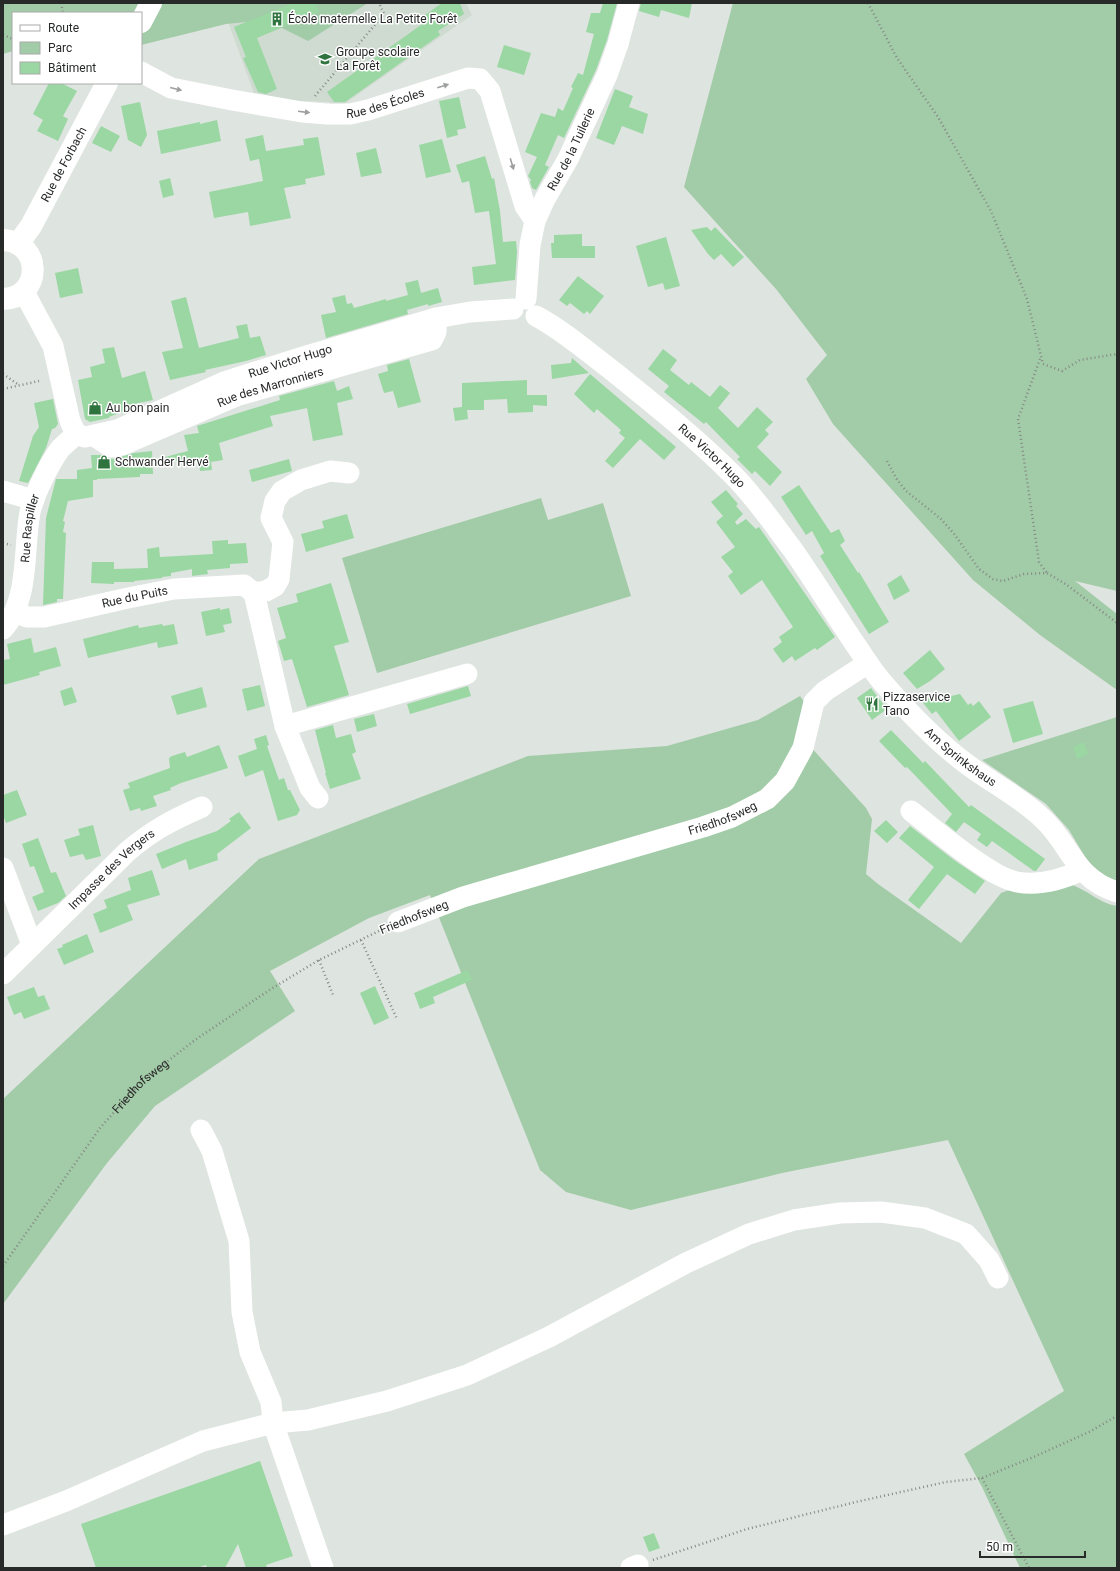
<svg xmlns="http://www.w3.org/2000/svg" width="1120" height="1571" font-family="Roboto,sans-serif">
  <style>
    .built { fill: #cfdbd0 }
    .green { fill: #a2cba7 }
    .building { fill: #9ad7a3 }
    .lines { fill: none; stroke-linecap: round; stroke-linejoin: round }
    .path { stroke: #858986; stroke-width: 2.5; stroke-dasharray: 1 3; stroke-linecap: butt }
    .minor { stroke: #fff; stroke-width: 21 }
    .major { stroke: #fff; stroke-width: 22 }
    .oneway { fill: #9e9f9f }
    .labels { text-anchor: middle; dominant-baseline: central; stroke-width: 3; stroke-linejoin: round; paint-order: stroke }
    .poi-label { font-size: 12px; fill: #282a29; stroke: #fff; text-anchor: start }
    .street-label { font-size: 12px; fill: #282a29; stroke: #fff }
  </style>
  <rect width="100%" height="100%" fill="#dee4df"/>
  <path class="built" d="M268 3H466L472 15 334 111 329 102 256 99 227 19Z"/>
  <path class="green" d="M3 3H368L308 41 266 20 226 24 141 45V13H13V51L3 54Z
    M733 3H1117V591L1075 581 1117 614V690L1040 635 973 580 833 424 806 379 827 355 776 289 684 187Z
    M541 498 548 520 603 503 631 596 377 673 342 558Z
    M800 696 807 706 799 734 866 808 872 819 866 874 878 884 961 943 1001 893 1015 888 1069 884C1087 889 1098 903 1117 906V1568H1020L982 1487 964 1454 1064 1391 948 1140 782 1173 631 1210 566 1192 540 1170 430 895 369 918 270 971 295 1011 155 1106 107 1163 3 1304V1099L259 859 528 756 667 746 758 720Z
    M1117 717V881L1100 874 1090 865 1069 830 1046 804 982 760Z"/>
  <path class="building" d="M293 3H315L319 12 257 38 277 89 266 94 258 92 243 58 246 57 234 27Z
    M442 3H460L464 14 438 31 440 35 345 102H334L327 92 428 20 425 15Z
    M603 3H617L607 40 596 70 564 138 558 135 545 165 549 167 536 190 532 188 530 182 531 180 528 176 537 157 525 152 541 113 555 117 558 108 563 111 573 88 571 87 578 73 583 75 594 34 586 32 591 13H600Z
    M641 3H692L689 18 661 10 659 17 639 11Z
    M504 45 531 53 524 75 497 67Z
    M49 83H61L77 91 63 116 68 119 58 141 37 131 43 120 33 114Z
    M615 89 633 96 629 107 648 114 643 134 622 126 614 145 596 138Z
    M459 97 466 128 457 130 458 135 447 138 439 101Z
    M140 102 147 135 141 147 128 140 121 106Z
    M217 120 221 141 161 154 157 131 200 122V124Z
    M101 126 120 136 111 152 92 143Z
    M263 135 266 151 304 145 303 139 318 137 325 175 305 179 306 184 284 188 291 218 250 226 248 212 214 218 209 192 263 181 259 159 250 161 245 139Z
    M442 139 451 172 426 178 419 145Z
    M376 148 382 173 361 177 356 153Z
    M485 156 492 179 494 178 500 211 503 242 516 241 517 252 515 280 474 285 472 267 496 264 489 211 475 213 469 181 462 183 456 165Z
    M170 178 174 195 163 198 159 181Z
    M707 227 711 231 715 227 744 257 733 267 721 254 714 260 708 254 691 230Z
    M582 234V246H595V258H552L551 243H554V235Z
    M666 237 680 286 665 290 663 283 648 287 636 246Z
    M78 268 83 293 60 298 55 273Z
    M578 276 604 296 590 314 587 311 584 314 570 303 567 306 559 300Z
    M418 280 421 293 438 288 442 302 428 306V304L407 310 408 314 326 338 321 315 336 312 332 298 345 295 347 304 352 303 354 308 386 299V301L408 295 405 283Z
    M186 297 199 348 239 338 236 326 247 324 250 338 260 336 266 355 246 361 205 370 206 372 170 380 162 352 183 348 171 301Z
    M114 347 122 378 145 371 153 400 130 405 131 408 109 417V418L90 422 85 419 78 380 92 377 90 367 105 363 102 349Z
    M663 349 677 360 670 370 689 385 691 382 710 397 720 385 730 393 718 408 738 428 757 407 773 422 765 430 769 434 757 447 782 472 770 486 755 471 752 474 737 459 740 457 706 422 704 424 664 392 669 386 648 369Z
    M572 358 589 373 552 379 551 365 571 363Z
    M409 359 421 402 398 408 393 391 384 393 378 374 388 371 387 365Z
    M590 374 676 447 664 460 640 439 613 468 605 461 625 438 619 433 621 430 597 409 594 413 574 394Z
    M527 380V395H547V406L533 405V412L508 413 507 399 484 400V410H467L468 419 455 421 453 408 462 407V383Z
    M334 381 337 391 349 386 353 399 337 403 343 435 313 441 307 408 270 416 273 426 219 443 223 460 211 462 212 470 200 471 199 462 190 463 189 461H165V457L188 451 184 435 199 433 197 426 280 400 279 396Z
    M53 399 58 424 55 428 52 429 46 448 28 483 19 481 33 436 39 427 34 403Z
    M152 451 153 474H140V477L97 479V480H93V497L68 501 63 521 65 522 63 532 66 533 63 599H57V602L43 605 46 518 56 479H77V470L92 468 91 455H101L105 457 113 459 134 453Z
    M289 459 292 471 252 482 249 470Z
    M799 485 831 533 839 529 845 541 840 545 858 573 859 572 889 622 869 634 820 556 824 553 812 531 806 535 781 497Z
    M726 490 738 504 736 506 743 514 735 522 737 525 746 519 756 529 759 527 835 637 817 650 815 648 795 661 792 656 783 663 773 649 782 642 779 637 793 627 762 580 741 595 728 576 733 572 721 557 735 547 716 522 723 516 711 502Z
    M347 514 354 538 306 552 301 534 324 528 322 521Z
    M228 540V544L246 543 248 563 230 564V568L207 570 208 574 192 576V569L171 573V576L162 577V578L134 581V582H114V584L91 583 92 562H114V569L148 568 147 549 159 547 160 557 213 554 212 541Z
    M901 575 910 591 894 600 887 584Z
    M331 583 349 642 334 646 349 695 307 707 292 659 284 661 278 641 286 638 277 608 298 602 296 594Z
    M220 608V610L229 608 232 623 223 625 225 632 206 636 201 612Z
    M162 624 163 626 174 624 178 644 158 648 157 642 88 658 83 639 138 625 139 628Z
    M31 638 34 653 56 647 61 666 39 672 40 675 3 685V660L10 659 7 644Z
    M930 650 945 669 930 681 917 689 903 673Z
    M260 685 265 706 247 711 242 689Z
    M468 686 471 696 410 714 407 704Z
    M72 687 77 702 64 706 60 691Z
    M202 687 207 707 177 715 171 696Z
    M871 688 887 709 872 720 857 698Z
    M934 694 938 699 960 694 968 705 971 703 973 706 979 701 991 717 959 741 936 711 932 714 923 703Z
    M1033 701 1043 734 1013 743 1003 709Z
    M374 714 377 726 357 732 354 719Z
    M333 725 336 738 351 734 356 752 352 754 361 779 330 789 325 773H326L315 730Z
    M891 730 923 763 925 761 969 807 971 805 1045 859 1036 871H1034L992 841 987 847 977 840 981 834 964 822 956 832 945 823 952 814 907 767 905 768 879 741Z
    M266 735 269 745 267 746 279 780 284 778 288 790H290L300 810 297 815 278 821 263 770 245 777 238 756 257 749 254 739Z
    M1084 742 1088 754 1077 759 1073 747Z
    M219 745 228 768 181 783 170 788 171 790 153 796 157 806 141 811 140 808 130 811 123 790 130 788 128 783 170 768 169 758 172 756 185 752 187 757Z
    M17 790 27 815 6 823 3 815V795Z
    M239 812 251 828 217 854 218 860 189 870 186 859 162 869 156 854 186 842 217 831 231 821 229 819Z
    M886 820 898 832 887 843 874 831Z
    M93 825 101 856 86 860 83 854 70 857 64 840 80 835 78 829Z
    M910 826 954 860 985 881 975 894 947 874 919 909 908 900 934 867 899 838Z
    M38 838 51 873 56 872 66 896 58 903 38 911 32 897 44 892 34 866 30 867 22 844Z
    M152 870 160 895 127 905 133 920 100 933 93 914 107 908 104 900 131 890 128 878Z
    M87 934 94 952 64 965 57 949 63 947 62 945Z
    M468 970 472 980 433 997 435 1003 420 1009 414 993Z
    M375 986 389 1018 374 1025 360 993Z
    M34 987 38 997 44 995 50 1009 24 1019 21 1012 14 1015 7 997Z
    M260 1461 293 1556 266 1565 267 1568H246L238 1544 225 1568H207L206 1565 197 1568H96L81 1524Z
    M654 1533 660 1548 649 1552 643 1537Z"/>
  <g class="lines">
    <g class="path">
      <path d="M61 3 63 13"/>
      <path d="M868 3 897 58 938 117 991 211 1027 299 1043 364 1062 371 1080 360 1117 354"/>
      <path d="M3 35 13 39"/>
      <path d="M315 96 384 14 379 3"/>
      <path d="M1040 359 1018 419 1039 562 1047 573"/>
      <path d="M3 374 19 385"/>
      <path d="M3 389 39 381"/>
      <path d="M887 461 896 478 906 491 941 519 955 535 979 569 993 579 1003 581 1024 574 1047 573 1067 585 1117 623"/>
      <path d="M3 543 11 545"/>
      <path d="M361 940 397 1019"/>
      <path d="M319 960 333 995"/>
      <path id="s1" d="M3 1266 100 1128 141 1082 195 1040 271 989 319 960 383 929"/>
      <path d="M982 1478 1029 1568"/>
      <path d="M653 1560 747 1529 856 1502 946 1482 982 1478 1036 1456 1089 1432 1117 1416"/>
    </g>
    <g class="minor">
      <path id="s2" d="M141 72 171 88 232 100 302 112 327 114H350L368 110 468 78 480 79 490 91 525 206 535 221"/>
      <path d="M24 292 53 346 70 421 76 434"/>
      <path id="s3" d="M526 299 530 245 535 221 545 199 568 159 607 75 618 44 629 3"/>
      <path id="s4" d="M536 316C564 331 589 353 614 372 655 405 696 438 733 475 756 498 774 525 793 550 814 580 834 613 855 644 864 657 873 672 884 684 909 713 937 742 968 765 992 783 1020 797 1042 818 1071 844 1074 879 1117 892"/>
      <path id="s5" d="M76 434 85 437 117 430 224 382 306 356 436 318 470 312 513 309"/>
      <path id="s6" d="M94 436 111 447 122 445 236 396 432 340 436 332V318"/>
      <path d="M3 491 34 500"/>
      <path d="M254 593 285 726 310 788 318 798"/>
      <path id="s7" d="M15 612 27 617H44L128 598 174 589 244 585 254 593 266 591 275 586 279 579 283 542 271 518 275 501 282 491 301 480 330 471 349 473"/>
      <path id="s8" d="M3 629C30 600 23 549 30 512 34 495 49 464 60 449 65 444 71 439 76 434"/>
      <path d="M285 726 467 674"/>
      <path d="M911 811C934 829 955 847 979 863 991 871 1003 879 1017 882 1040 886 1061 880 1082 870"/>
      <path d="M3 868 32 945"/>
      <path id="s9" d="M398 922 463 897 703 827 732 817 767 799 785 781 803 748 814 702 825 691 868 663"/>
      <path id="s10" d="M3 974 128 851C153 830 172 820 202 807"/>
      <path d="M3 1525 66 1501 203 1441 273 1423 271 1402 250 1352 242 1312 239 1241 212 1151 201 1130"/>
      <path d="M323 1568 273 1423 308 1420 387 1401 467 1375 549 1337 686 1263 749 1234 794 1220 840 1213 881 1212 925 1218 966 1234 989 1260 998 1278"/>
      <path d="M631 1568 638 1565"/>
    </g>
    <g class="major">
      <path d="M141 22 151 3"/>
      <path id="s11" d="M18 244 31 226 107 83"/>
      <path d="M3 299C42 298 43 243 4 240"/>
    </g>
  </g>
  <defs><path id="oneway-solid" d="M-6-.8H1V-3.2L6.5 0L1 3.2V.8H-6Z"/></defs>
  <g class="oneway">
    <use href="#oneway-solid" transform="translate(443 86) rotate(-18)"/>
    <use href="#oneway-solid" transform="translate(176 89) rotate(14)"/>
    <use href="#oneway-solid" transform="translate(304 112) rotate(7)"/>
    <use href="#oneway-solid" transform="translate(512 164) rotate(73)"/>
  </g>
  <defs>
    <g id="building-bare" transform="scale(1.08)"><path d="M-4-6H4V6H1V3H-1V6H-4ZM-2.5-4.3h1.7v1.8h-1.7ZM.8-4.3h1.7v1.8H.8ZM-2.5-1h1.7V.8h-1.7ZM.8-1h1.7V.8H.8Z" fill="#2f733e" stroke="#fff" stroke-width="2.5" paint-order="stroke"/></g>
    <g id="school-bare" transform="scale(1.08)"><path d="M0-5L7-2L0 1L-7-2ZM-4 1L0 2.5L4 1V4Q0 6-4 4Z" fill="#2f733e" stroke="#fff" stroke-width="2.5" paint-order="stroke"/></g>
    <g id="shop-bare" transform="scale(1.08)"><path d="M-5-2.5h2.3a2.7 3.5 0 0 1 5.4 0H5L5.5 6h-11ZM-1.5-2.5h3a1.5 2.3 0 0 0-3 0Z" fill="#2f733e" stroke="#fff" stroke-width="2.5" paint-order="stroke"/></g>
    <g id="restaurant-bare" transform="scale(1.08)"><path d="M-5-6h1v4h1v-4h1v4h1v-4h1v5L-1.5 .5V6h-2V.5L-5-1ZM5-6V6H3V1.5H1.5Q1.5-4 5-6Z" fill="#2f733e" stroke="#fff" stroke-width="2.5" paint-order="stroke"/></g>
  </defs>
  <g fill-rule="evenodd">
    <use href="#building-bare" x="277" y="19"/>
    <use href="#school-bare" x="325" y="59"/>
    <use href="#shop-bare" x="95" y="408"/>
    <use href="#shop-bare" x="104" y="462"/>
    <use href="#restaurant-bare" x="872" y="704"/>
  </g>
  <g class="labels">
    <g class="poi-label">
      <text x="288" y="19">École maternelle La Petite Forêt</text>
      <text x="336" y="52">Groupe scolaire<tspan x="336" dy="14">La Forêt</tspan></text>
      <text x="106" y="408">Au bon pain</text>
      <text x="115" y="462">Schwander Hervé</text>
      <text x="883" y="697">Pizzaservice<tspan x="883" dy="14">Tano</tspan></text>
    </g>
    <g class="street-label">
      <text stroke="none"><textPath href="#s2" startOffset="252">Rue des Écoles</textPath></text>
      <text stroke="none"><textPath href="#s3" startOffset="159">Rue de la Tuilerie</textPath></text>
      <text stroke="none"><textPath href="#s11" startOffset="92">Rue de Forbach</textPath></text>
      <text stroke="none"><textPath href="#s5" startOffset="229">Rue Victor Hugo</textPath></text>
      <text stroke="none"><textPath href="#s6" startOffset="191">Rue des Marronniers</textPath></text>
      <text stroke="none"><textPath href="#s4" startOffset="225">Rue Victor Hugo</textPath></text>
      <text stroke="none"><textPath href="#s8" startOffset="106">Rue Raspiller</textPath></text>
      <text stroke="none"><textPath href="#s7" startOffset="123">Rue du Puits</textPath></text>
      <text stroke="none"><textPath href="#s4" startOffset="618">Am Sprinkshaus</textPath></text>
      <text stroke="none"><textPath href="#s9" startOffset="341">Friedhofsweg</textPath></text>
      <text stroke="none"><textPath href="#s10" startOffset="151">Impasse des Vergers</textPath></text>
      <text transform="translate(414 917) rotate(-22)">Friedhofsweg</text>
      <text stroke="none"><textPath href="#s1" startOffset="227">Friedhofsweg</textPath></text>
    </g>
  </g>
  <rect width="1120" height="1571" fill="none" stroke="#282a29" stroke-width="8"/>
  <rect x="12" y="12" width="130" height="72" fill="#ffffff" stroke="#a9aaa9"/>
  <rect x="20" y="25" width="20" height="6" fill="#ffffff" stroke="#a9aaa9"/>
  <text x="48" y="32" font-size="12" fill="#282a29">Route</text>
  <rect x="20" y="42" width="20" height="12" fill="#a2cba7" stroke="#a9aaa9"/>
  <text x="48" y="52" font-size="12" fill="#282a29">Parc</text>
  <rect x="20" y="62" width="20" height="12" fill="#9ad7a3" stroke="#a9aaa9"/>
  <text x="48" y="72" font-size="12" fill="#282a29">Bâtiment</text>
  <path d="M980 1551v6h105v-6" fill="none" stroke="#282a29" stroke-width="2"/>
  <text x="986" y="1551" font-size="12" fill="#282a29" stroke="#ffffff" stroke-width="3" paint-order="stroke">50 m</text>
</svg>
